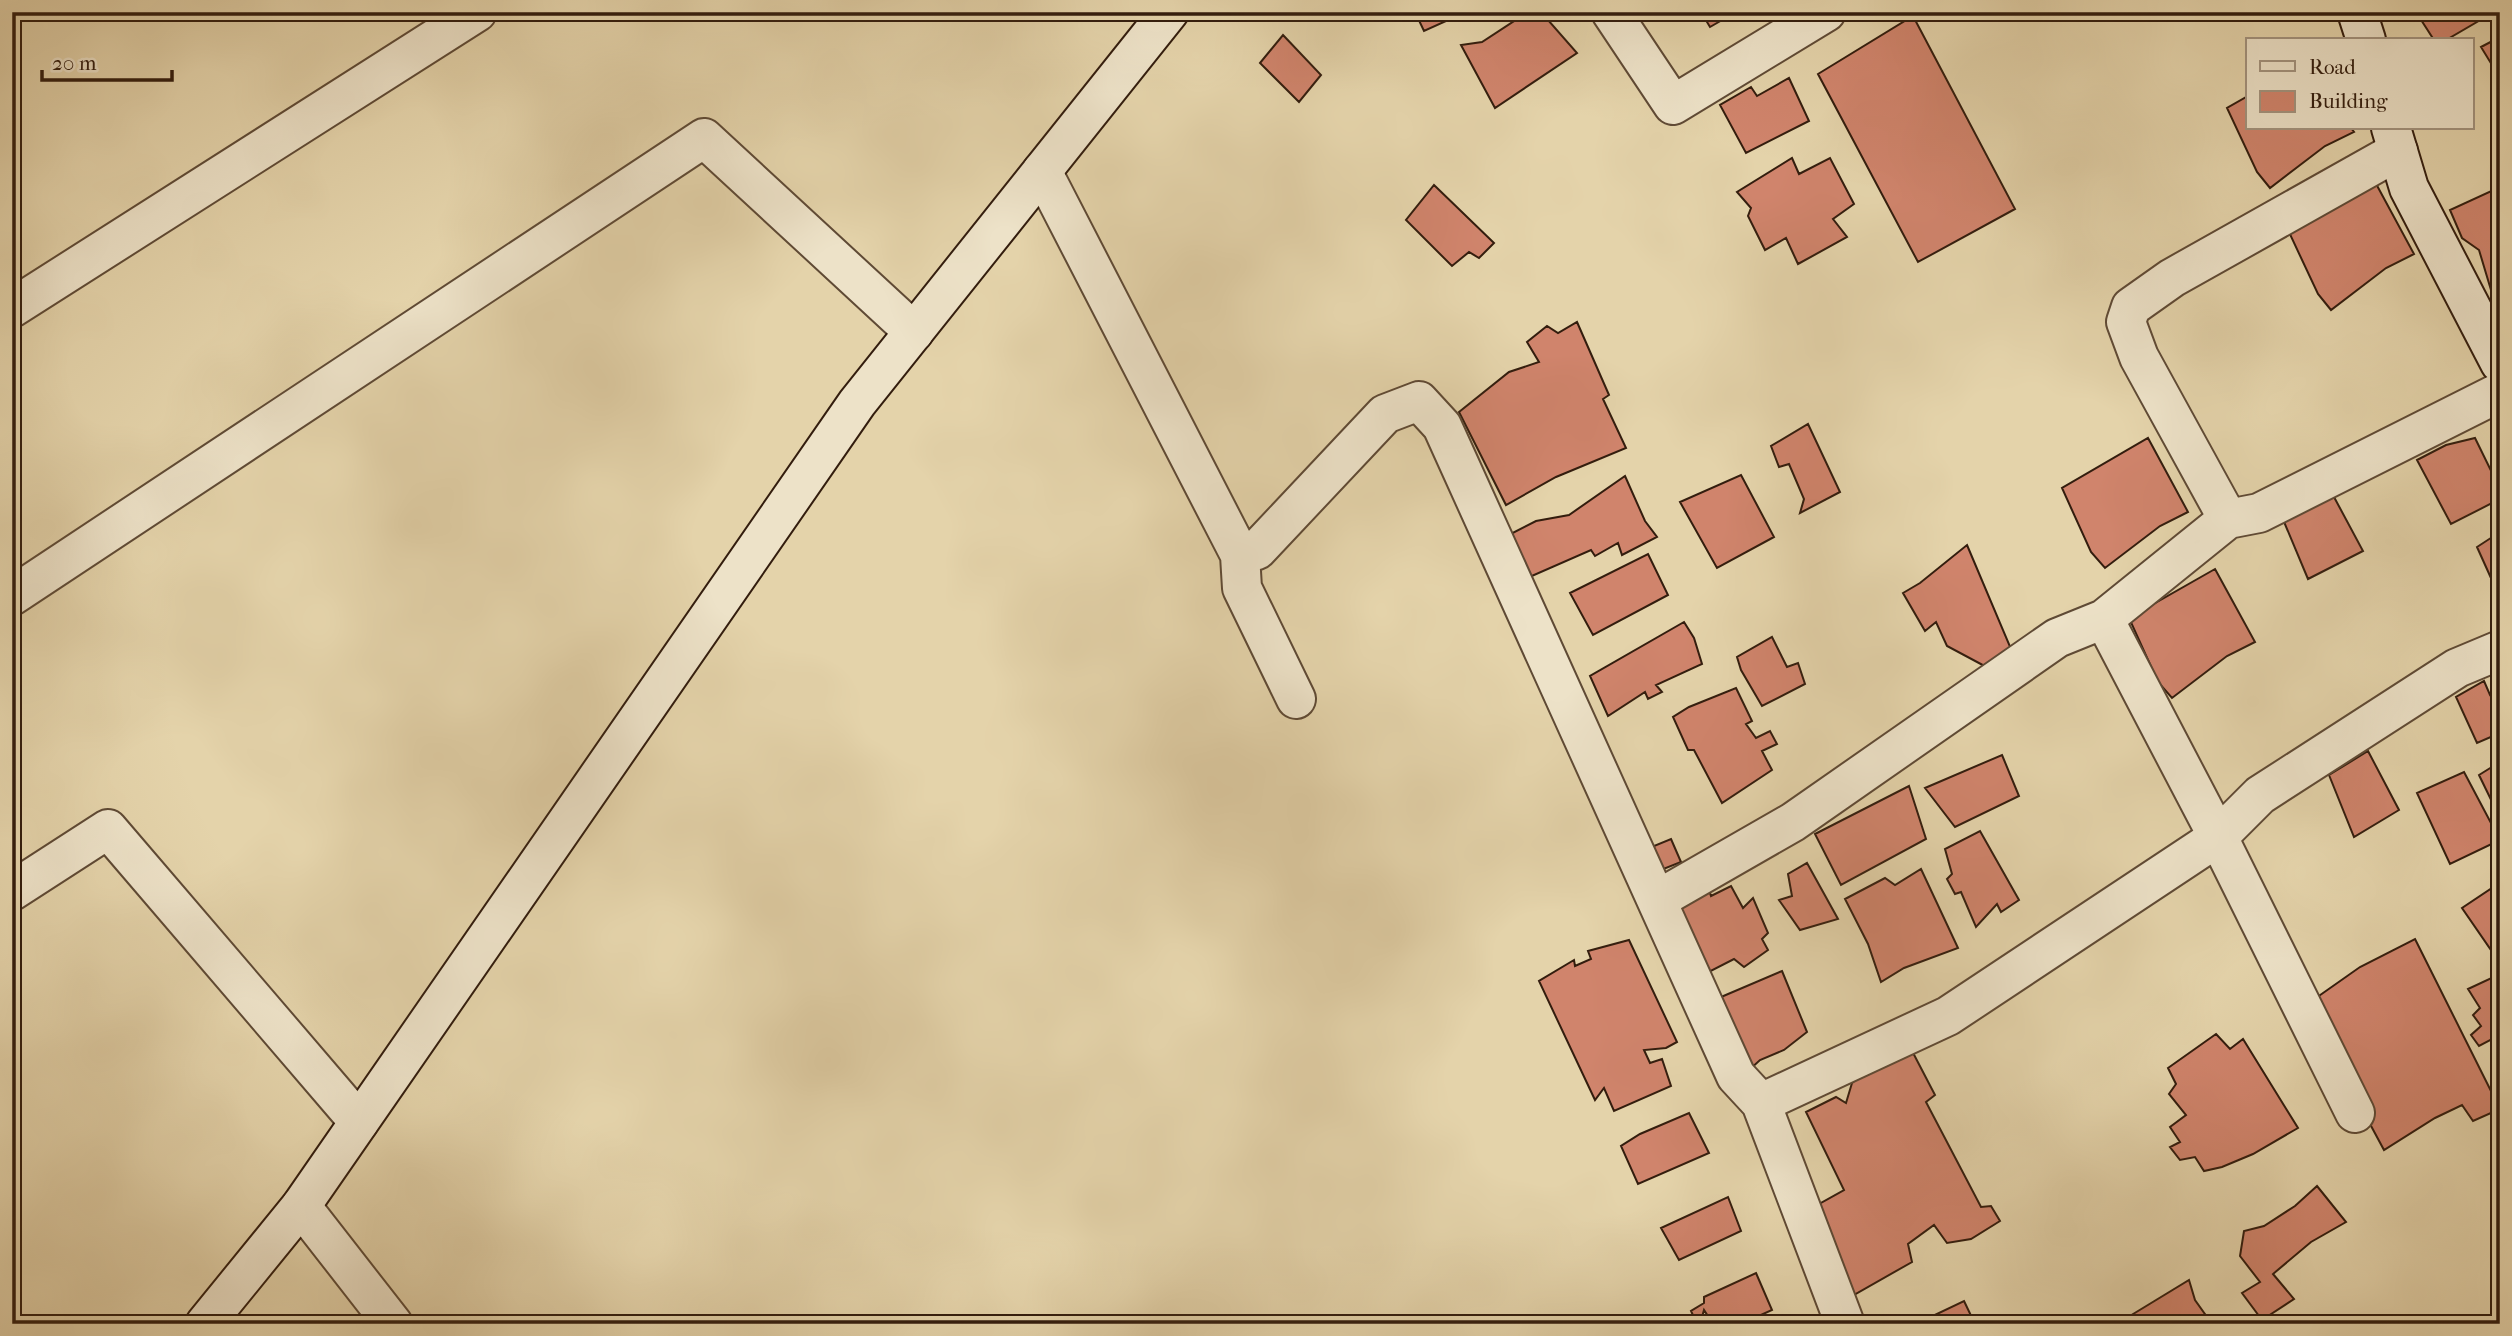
<svg xmlns="http://www.w3.org/2000/svg" width="2512" height="1336" font-family="'IM FELL French Canon',serif">
  <style>
    .building { fill: #d0846c; stroke: #331d0e; stroke-width: 2 }
    .lines { fill: none; stroke-linecap: round; stroke-linejoin: round }
    .street-casing { stroke: #5f4a35; stroke-width: 42 }
    .secondary-casing { stroke: #331d0e; stroke-width: 42 }
    .street { stroke: #ede2c8; stroke-width: 38 }
    .secondary { stroke: #ede2c8; stroke-width: 38 }
  </style>
  <rect width="100%" height="100%" fill="#e4d3aa"/>
  <filter id="stains"><feTurbulence type="fractalNoise" baseFrequency=".00286" numOctaves="4"/><feColorMatrix values="0 0 0 0 .2 0 0 0 0 .09 0 0 0 0 .02 0 0 0 .5 -.17"/></filter>
  <radialGradient id="worn" r=".72"><stop offset=".6" stop-color="#630" stop-opacity="0"/><stop offset="1" stop-color="#630" stop-opacity=".3"/></radialGradient>
  <path class="building" d="M1415 12H1453L1455 17 1424 31Z
    M1528 12H1541L1577 53 1495 108 1461 45 1482 42Z
    M1701 12H1736L1710 27Z
    M2416 12H2494L2446 40H2434Z
    M1913 16 2015 209 1918 262 1818 74Z
    M1283 35 1321 75 1299 102 1260 63Z
    M2500 37V78L2481 47Z
    M1789 78 1809 121 1746 153 1720 105 1751 87 1757 96Z
    M2248 96V128H2351L2354 132 2325 146 2270 188 2257 172 2227 108Z
    M1792 158 1799 174 1830 158 1854 204 1833 219 1847 237 1798 264 1786 238 1765 250 1748 216 1751 208 1737 192Z
    M2374 180 2414 254 2386 268 2331 310 2318 294 2288 230Z
    M1434 185 1494 243 1479 258 1469 252 1452 266 1406 220Z
    M2500 187V320L2479 250 2462 238 2450 210Z
    M1577 322 1609 395 1603 399 1626 448 1556 477 1506 505 1459 412 1509 372 1539 362 1527 342 1547 326 1558 333Z
    M1808 424 1840 492 1800 513 1804 499 1789 464 1779 467 1771 446Z
    M2148 438 2188 512 2160 526 2105 568 2091 552 2062 488Z
    M2475 438 2500 489V499L2451 524 2417 460 2446 445Z
    M1741 475 1774 537 1717 568 1680 502Z
    M1625 476 1645 521 1657 537 1622 555 1618 543 1595 556 1591 550 1525 579 1499 540 1536 521 1569 515Z
    M2334 497 2363 551 2308 579 2282 517Z
    M2500 532V598L2477 547Z
    M1967 545 2014 656 1992 670 1947 646 1936 622 1925 631 1903 593 1920 583Z
    M1648 554 1668 595 1593 635 1570 593Z
    M2215 569 2255 642 2227 656 2172 698 2158 682 2129 618Z
    M1684 622 1694 638 1702 664 1656 685 1662 692 1648 699 1645 692 1608 716 1590 676Z
    M1772 637 1787 667 1798 663 1805 684 1762 706 1741 670 1737 657Z
    M2484 681 2490 695 2500 687V733L2477 743 2456 697Z
    M1736 688 1752 721 1746 724 1756 738 1770 731 1777 744 1762 751 1772 770 1722 803 1694 750H1688L1673 717 1689 707Z
    M2368 751 2399 810 2354 837 2329 775Z
    M2002 755 2019 796 1955 827 1925 788Z
    M2500 762V810L2497 812 2479 775Z
    M2464 772 2500 840 2450 864 2417 793Z
    M1909 786 1926 839 1841 885 1815 834Z
    M1980 831 2019 900 2001 912 1997 904 1976 927 1961 892 1955 894 1947 879 1952 874 1945 849Z
    M1671 839 1681 862 1656 872 1649 848Z
    M1807 863 1838 919 1800 930 1779 900 1792 896 1788 874Z
    M1921 869 1958 948 1904 968 1881 982 1868 944 1845 899 1885 878 1895 885Z
    M1731 886 1743 908 1753 898 1768 933 1762 939 1768 950 1744 967 1734 959 1703 975 1670 907 1708 887 1711 896Z
    M2495 886 2500 895V944L2491 950 2462 908Z
    M2415 939 2500 1109 2473 1121 2462 1105 2435 1118 2384 1150 2306 1005 2360 967Z
    M1629 940 1677 1042 1666 1048 1644 1050 1650 1063 1662 1059 1671 1086 1614 1111 1604 1088 1595 1100 1539 981 1574 960 1575 966 1591 959 1588 951Z
    M1782 971 1807 1032 1784 1050 1760 1060 1748 1071 1727 1022 1729 1015 1721 1002 1707 1003Z
    M2500 974V1035L2479 1046 2471 1035 2481 1026 2473 1015 2480 1008 2468 989Z
    M2216 1034 2230 1049 2243 1039 2298 1128 2253 1154 2222 1167 2204 1171 2195 1157 2180 1160 2170 1147 2180 1142 2170 1127 2186 1115 2169 1094 2176 1084 2168 1068Z
    M1910 1047 1935 1095 1926 1102 1981 1207 1991 1206 2000 1221 1971 1239 1947 1243 1934 1225 1908 1244 1912 1262 1845 1300 1812 1208 1844 1190 1806 1112 1836 1097 1846 1103 1852 1083 1870 1068Z
    M1689 1113 1709 1153 1638 1184 1621 1146 1640 1134Z
    M2317 1186 2346 1222 2311 1242 2273 1274 2294 1299 2262 1320 2242 1293 2260 1282 2240 1256 2244 1231 2264 1226 2295 1206Z
    M1728 1197 1741 1231 1679 1260 1661 1228Z
    M1756 1273 1772 1310 1741 1324H1713L1704 1310 1700 1324H1697L1691 1311 1704 1303V1297Z
    M2189 1280 2195 1300 2212 1324 2120 1322Z
    M1964 1301 1975 1324H1921L1920 1322Z"/>
  <g class="lines">
    <g class="street-casing">
      <path id="street" d="M1611 12 1673 105 1826 12
        M1042 171 1240 555 1242 588 1296 699
        M12 308 477 12
        M2228 519 2139 357 2126 322 2131 307 2172 278 2398 151
        M1240 555 1257 550 1385 414 1419 401 1442 426 1736 1076 1761 1103 1845 1324
        M12 596 704 138 914 332
        M2104 619 2218 837 2355 1113
        M12 891 108 829 359 1122
        M1657 900 1793 822 2057 638 2104 619 2228 519 2259 513 2500 392
        M1761 1103 1948 1016 2218 837 2260 795 2457 668 2500 650
        M301 1206 393 1324"/>
    </g>
    <g class="secondary-casing">
      <path id="secondary" d="M2357 12 2366 40
        M2391 128 2409 188 2500 363
        M205 1324 301 1206 857 403 1169 12"/>
    </g>
    <use href="#street" class="street"/>
    <use href="#secondary" class="secondary"/>
  </g>
  <rect width="2512" height="1336" fill="none" stroke="#e4d3aa" stroke-width="42"/>
  <rect x="14" y="14" width="2484" height="1308" fill="none" stroke="#331d0e" stroke-width="3.5"/>
  <rect x="21" y="21" width="2470" height="1294" fill="none" stroke="#331d0e" stroke-width="2"/>
  <rect x="2246" y="38" width="228" height="91" fill="#ede2c8" stroke="#a3937e" stroke-width="2"/>
  <rect x="2260" y="61" width="35" height="10" fill="#ede2c8" stroke="#a3937e" stroke-width="2"/>
  <text x="2309" y="74" font-size="21" fill="#331d0e">Road</text>
  <rect x="2260" y="91" width="35" height="21" fill="#d0846c" stroke="#a3937e" stroke-width="2"/>
  <text x="2309" y="108" font-size="21" fill="#331d0e">Building</text>
  <path d="M42 70v10h130v-10" fill="none" stroke="#331d0e" stroke-width="3.5"/>
  <text x="52" y="70" font-size="21" fill="#331d0e" stroke="#ede2c8" stroke-width="5" paint-order="stroke">20 m</text>
  <rect width="100%" height="100%" filter="url(#stains)"/>
  <rect width="100%" height="100%" fill="url(#worn)"/>
</svg>
